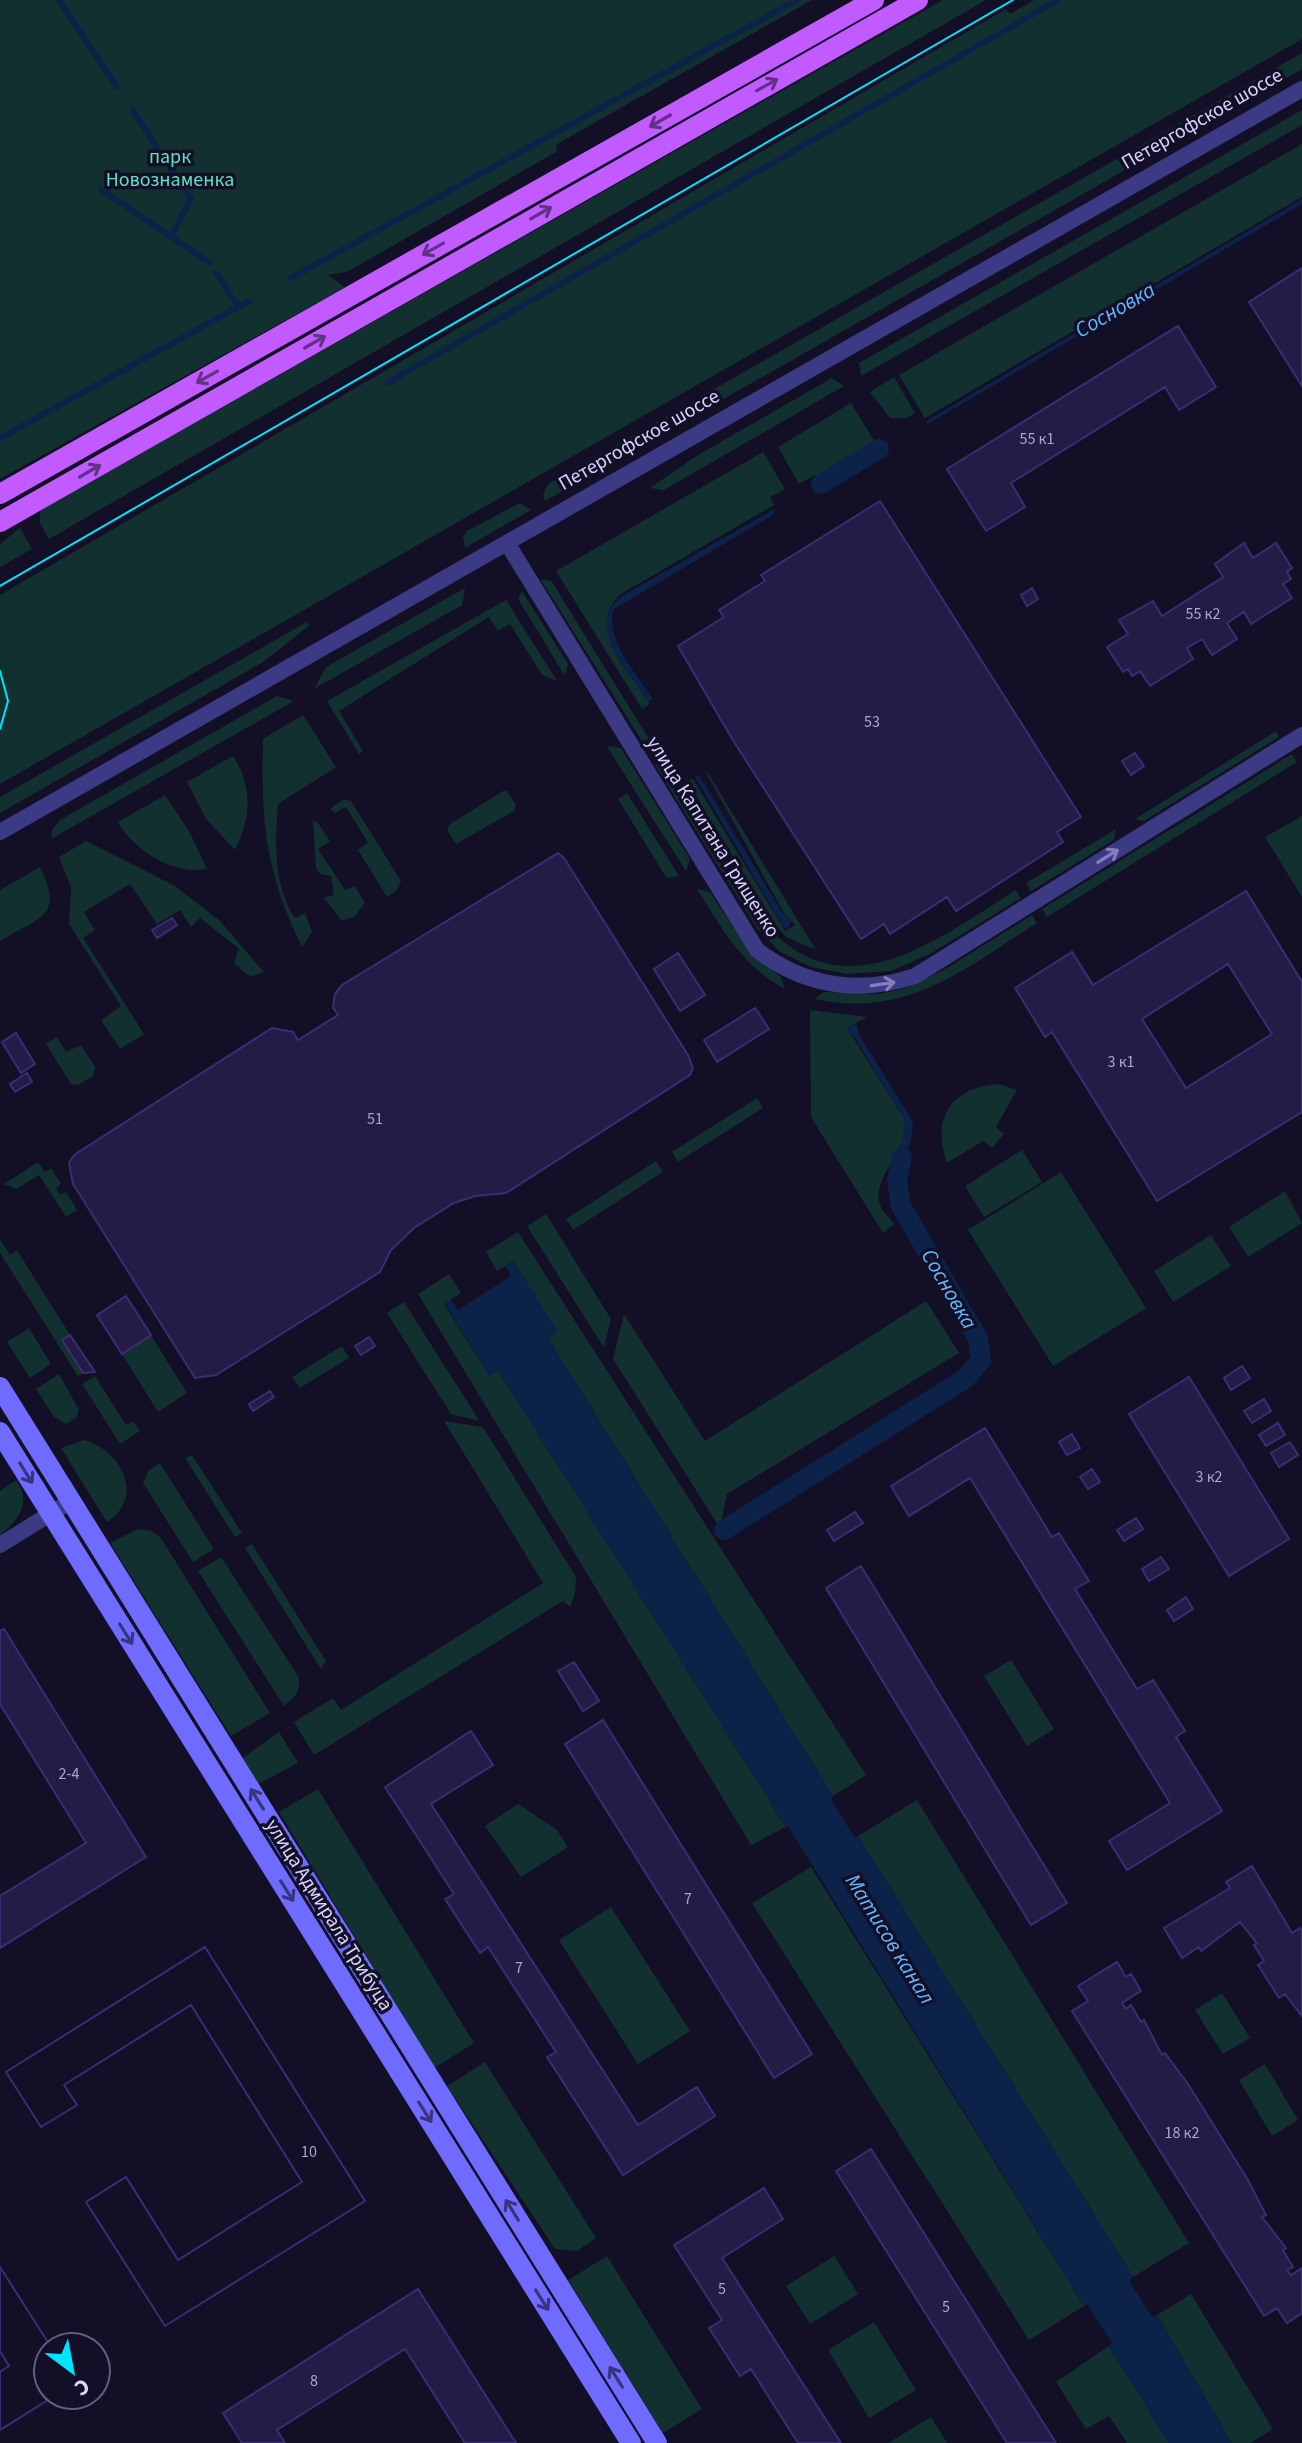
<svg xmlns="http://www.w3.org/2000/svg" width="1302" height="2443" font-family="'Source Sans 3',sans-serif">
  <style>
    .green { fill: #12302f }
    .water { fill: #0c2248 }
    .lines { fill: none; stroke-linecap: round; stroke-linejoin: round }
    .stream { stroke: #0c2248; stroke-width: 6 }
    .canal { stroke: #0c2248; stroke-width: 20 }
    .building { fill: #241b47; stroke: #3b2d73; stroke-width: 2; fill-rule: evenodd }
    .street { stroke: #3d3a85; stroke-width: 16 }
    .secondary { stroke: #6f6bff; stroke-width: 20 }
    .primary { stroke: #c25bff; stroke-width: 20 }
    .tram { stroke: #00e5ff; stroke-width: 2 }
    .oneway { stroke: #623188 }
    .oneway2 { stroke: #837fbc }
    .oneway3 { stroke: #38347d }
    .labels { text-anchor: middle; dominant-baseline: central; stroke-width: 7; stroke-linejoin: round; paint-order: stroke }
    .number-label { font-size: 16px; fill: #aca6d1 }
    .street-label { font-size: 20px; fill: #d9d4ff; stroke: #130f26 }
    .park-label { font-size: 20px; fill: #5fe0c0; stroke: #130f26 }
    .water-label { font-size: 22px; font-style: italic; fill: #62b6ff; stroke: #130f26 }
  </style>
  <rect width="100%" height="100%" fill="#130f26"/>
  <path class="green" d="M0 0H812L557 144 556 152 347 272 328 275 345 287 0 479Z
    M943 0H986L49 539 40 523V510Z
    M1034 0H1302V39L0 784V595L1006 9 1010 14Z
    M1302 53V69L545 501 543 495 548 484Z
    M1302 110V125L861 376 859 363Z
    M1302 144V197L925 418 899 375Z
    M894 377 915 413 907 418H890L870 392Z
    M832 378 844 386 664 490 650 488 698 455Z
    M851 403 878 447 820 482 815 475 799 484 778 447Z
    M763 452 785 489 770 497 774 505 621 594C584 629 629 671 650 704L642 709 556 571Z
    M520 503 531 510 465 548 463 537 467 531Z
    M20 528 32 549 0 567V544Z
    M545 579 552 582 649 739 642 741 541 580Z
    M465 588 462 605 314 689 326 667Z
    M522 591 568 664 565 676 518 599Z
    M506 600 557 681 542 675 510 624 498 631 489 617 339 711 363 751 359 754 327 701Z
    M307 622 309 626 263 662 0 813V797Z
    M277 696 294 701 51 839 52 830 60 820Z
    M303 715 336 767 278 804C275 843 273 885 295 918L305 913 312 932 302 947C265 871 261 822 263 739Z
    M1276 731 1279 737 1144 821 1135 819Z
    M611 746 621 748 690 859 686 871 607 747Z
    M1292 754 1297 762 1047 917 1042 909Z
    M233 756C253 786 251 819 235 850L206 819 187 782Z
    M661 757 764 923C845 1015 939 938 1016 890L1021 898 930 954 891 971 847 974 811 967 779 951 757 928 655 765Z
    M705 771 708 773 816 950 786 937 770 919 687 781 693 779 785 931 795 925 784 913Z
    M503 791H507L516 805 514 811 456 844 447 830 450 824Z
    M627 793 679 876 668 878 664 874 618 799Z
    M165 795 189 831 207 869C175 876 133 850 118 822Z
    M344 799 351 801 401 881 396 891 387 897 358 850 368 843 346 807 335 813 330 809Z
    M1302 816V897L1265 837Z
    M313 820 318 823 330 841 318 849 345 890 355 886 365 903 355 916 342 921 324 898 334 895 331 876 320 874 316 868Z
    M1116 829 1114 840 1031 891 1026 883Z
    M86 841 175 886 220 921 264 972 250 977 234 963 239 949 200 918 191 927 180 910 157 924 130 884 84 912 95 930 83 938 144 1034 120 1049 101 1020 121 1006 69 924 71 887 59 857Z
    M40 867C65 917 39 917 0 941V890Z
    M697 889 710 892 748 950 781 977 785 989C742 966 722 929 697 889Z
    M1032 915 1037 923C964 969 907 1019 815 999L823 992 878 994 906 988 947 968Z
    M810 1010 867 1017 847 1028 905 1120C911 1152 866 1180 882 1209 885 1214 890 1218 894 1224L883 1233 811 1117Z
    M57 1037 66 1052 81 1045 95 1067 93 1076 78 1085 71 1084 46 1044Z
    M999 1084 1017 1090 996 1127 1004 1134 992 1148 983 1141 947 1163C931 1118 951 1087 999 1084Z
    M757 1098 763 1108 678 1162 672 1152Z
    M1022 1150 1042 1182 984 1217 965 1186Z
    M656 1161 663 1172 573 1230 566 1219Z
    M38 1162 45 1172 51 1168 61 1184 56 1188 60 1195 66 1192 77 1210 66 1217 39 1175 16 1189 4 1184Z
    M1061 1172 1146 1308 1053 1366 968 1230Z
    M1285 1191 1302 1223 1248 1257 1229 1227Z
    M546 1214 611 1319 604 1348 527 1226Z
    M518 1232 866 1775 833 1796 548 1338 557 1331 513 1261 497 1271 486 1252Z
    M1211 1235 1231 1266 1173 1302 1154 1271Z
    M0 1239 10 1255 17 1250 70 1335 62 1341 83 1373 78 1376 0 1253Z
    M449 1274 461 1293 444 1304 489 1375 498 1370 786 1827 751 1845 418 1294Z
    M926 1301 959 1353 727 1494 720 1528 613 1359 624 1314 705 1441Z
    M404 1302 470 1406 479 1421 451 1414 387 1313Z
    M29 1328 51 1364 30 1378 7 1342Z
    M151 1335 187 1393 158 1412 122 1354Z
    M342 1346 349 1358 300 1388 292 1377Z
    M59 1374 79 1410 77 1417 66 1424 54 1417 36 1389Z
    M95 1376 126 1425 133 1421 140 1431 120 1444 82 1384Z
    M444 1421 483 1427 576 1577 575 1594 570 1607 563 1601 314 1755 294 1722 333 1698 341 1710 543 1583Z
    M84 1440C119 1449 147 1496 107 1522L61 1448Z
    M192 1455 242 1533 235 1537 185 1458Z
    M160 1463 214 1549 193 1562 143 1483 148 1471Z
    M16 1480C32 1502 19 1520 0 1535V1491Z
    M138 1529 152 1531 161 1538 270 1713 231 1736 110 1543Z
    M252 1544 326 1661 321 1669 245 1548Z
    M221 1557 298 1676C302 1691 295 1697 284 1706L198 1571Z
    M1011 1660 1054 1729 1027 1746 984 1676Z
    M279 1732 298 1763 258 1784 243 1758Z
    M318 1789 474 2043 434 2068 279 1812Z
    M917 1800 1189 2243 1133 2277 858 1836Z
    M518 1804 557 1830 568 1847 521 1877 485 1826Z
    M811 1867 1084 2306 1029 2340 752 1903Z
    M611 1907 690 2031 638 2064 559 1940Z
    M1222 1993 1250 2038 1223 2054 1195 2010Z
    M485 2062 596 2238 577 2251 555 2249 447 2086Z
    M1265 2064 1298 2120 1272 2136 1239 2080Z
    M607 2256 702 2409 663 2433 568 2280Z
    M834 2256 858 2294 810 2324 786 2286Z
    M1191 2294 1273 2429 1250 2443H1232L1157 2315Z
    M874 2322 916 2390 869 2418 828 2350Z
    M1109 2346 1169 2443H1127L1109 2416 1086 2429 1056 2382Z
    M931 2417 947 2443H888Z"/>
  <path class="water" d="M1302 199V204L928 424 926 421Z
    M774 509V514L613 610C606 641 636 673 653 699L648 702C629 671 583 626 622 596Z
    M699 775 782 912 792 920 789 927 784 928 695 777Z
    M856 1023 860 1036 913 1122 911 1141 897 1181 905 1121 855 1038 846 1029Z
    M513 1261 558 1331 548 1338 833 1796 831 1799 855 1838 858 1836 1133 2277 1129 2280 1152 2317 1157 2315 1232 2443H1169L1109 2346 1112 2343 1087 2304 1084 2306 788 1826 786 1827 498 1371 490 1376 444 1303 450 1299 458 1310 511 1276 505 1266Z"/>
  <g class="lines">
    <path class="stream" d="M59 0 117 87
      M133 110 191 199 171 236
      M102 190 210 263
      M216 273 238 307
      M291 278 797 0
      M387 383 1058 0
      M0 438 249 301"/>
    <path class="canal" d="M821 484 879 449
      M724 1530 966 1378 981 1360 978 1339 901 1206 897 1181 902 1157"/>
  </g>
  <path class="building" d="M1302 268V386L1249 302Z
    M1178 326 1216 387 1179 410 1165 387 1011 483 1025 507 986 531 947 469Z
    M880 501 1081 817 1057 832 1063 842 956 911 947 897 890 934 884 924 861 939 734 742 678 646 724 617 719 610 765 581 761 575Z
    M1244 543 1253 558 1276 543 1292 568 1287 572 1291 579 1283 584 1292 598 1251 624 1244 612 1227 623 1237 639 1212 655 1202 639 1187 648 1193 659 1150 686 1140 671 1132 676 1128 669 1123 672 1107 647 1128 634 1119 620 1153 601 1162 616 1223 577 1215 564Z
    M1032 588 1038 599 1027 606 1021 595Z
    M1135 753 1144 766 1131 775 1122 761Z
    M558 853 564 858 688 1055 693 1068 690 1075 506 1193 475 1196 454 1203 414 1228 391 1250 380 1272 216 1375 195 1378 73 1184 69 1163 74 1155 272 1028 293 1032 298 1040 338 1015 333 1007 335 994 342 985Z
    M1246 891 1302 982V1112L1157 1201 1052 1032 1045 1037 1015 988 1072 952 1093 985ZM1228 964 1272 1034 1186 1088 1142 1019Z
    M172 918 177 925 157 938 152 930Z
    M678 953 705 995 680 1011 654 969Z
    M755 1008 769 1029 717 1062 704 1040Z
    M16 1033 35 1064 21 1073 2 1042Z
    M27 1073 32 1082 15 1092 10 1084Z
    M126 1296 151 1335 122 1354 97 1315Z
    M70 1335 95 1372 83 1373 62 1340Z
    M369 1337 375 1346 361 1355 355 1346Z
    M1242 1366 1250 1378 1231 1390 1224 1378Z
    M1189 1377 1289 1539 1229 1576 1129 1414Z
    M270 1391 274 1397 253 1411 249 1404Z
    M1264 1399 1271 1411 1252 1423 1244 1411Z
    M1278 1423 1285 1435 1266 1446 1259 1435Z
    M985 1428 1052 1537 1059 1533 1089 1581 1075 1589 1137 1689 1153 1680 1185 1731 1176 1737 1222 1811 1127 1870 1109 1841 1170 1803 970 1478 909 1516 891 1486Z
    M1072 1434 1080 1448 1067 1455 1059 1442Z
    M1290 1442 1298 1455 1279 1467 1271 1453Z
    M1092 1469 1100 1482 1088 1489 1080 1477Z
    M855 1512 863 1523 834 1541 827 1530Z
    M1136 1518 1143 1529 1124 1541 1117 1530Z
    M1161 1557 1169 1569 1149 1581 1142 1569Z
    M861 1566 1067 1903 1031 1925 826 1588Z
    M1186 1597 1193 1609 1174 1621 1167 1610Z
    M4 1629 146 1857 0 1948V1896L86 1843 0 1704V1631Z
    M574 1662 599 1701 583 1711 558 1671Z
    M603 1720 812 2054 774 2078 565 1744Z
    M471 1731 493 1765 431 1804 638 2125 697 2087 715 2116 623 2175 547 2057 556 2052 488 1947 480 1953 445 1899 454 1894 385 1787Z
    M1252 1866 1292 1933 1300 1928 1302 1931V2016L1285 1994 1279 1998 1258 1965 1264 1961 1254 1945 1257 1943 1240 1922 1201 1951 1199 1947 1182 1958 1164 1928 1230 1888 1226 1882Z
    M205 1947 365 2201 165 2326 86 2202 126 2177 178 2260 302 2182 191 2005 64 2085 77 2105 41 2127 6 2072Z
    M205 1947 365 2201 165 2326 86 2202 126 2177 178 2260 302 2182 191 2005 64 2085 77 2105 41 2127 6 2072Z
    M1117 1962 1126 1977 1131 1974 1141 1991 1122 2003 1126 2009 1131 2005 1141 2022 1144 2020 1162 2055 1165 2053 1188 2084 1248 2180 1266 2215 1262 2217 1286 2248 1283 2250 1293 2267 1287 2270 1291 2275 1302 2268V2313L1287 2323 1277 2308 1264 2316 1072 2011 1088 2001 1078 1986Z
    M871 2149 1056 2443H1007L836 2171Z
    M764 2188 783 2219 722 2258 841 2443H798L751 2369 740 2376 709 2328 722 2320 674 2245Z
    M0 2267 51 2347 48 2395H56L0 2430V2372L9 2366 0 2351Z
    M0 2267 51 2347 48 2395H56L0 2430V2372L9 2366 0 2351Z
    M418 2289 516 2443H465L405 2349 277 2430 285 2443H242L223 2413Z"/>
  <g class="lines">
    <path class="street" d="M507 543 757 950C804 986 859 995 915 976L1302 735
      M0 832 1302 89
      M0 1545 71 1501"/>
    <path class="secondary" d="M0 1387 657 2443
      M0 1432 631 2443"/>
    <path class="primary" d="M0 494 874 0
      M0 522 918 0"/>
    <path class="tram" d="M0 586 1013 0
      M0 671 8 701 0 729"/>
  </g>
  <defs><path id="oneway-shaft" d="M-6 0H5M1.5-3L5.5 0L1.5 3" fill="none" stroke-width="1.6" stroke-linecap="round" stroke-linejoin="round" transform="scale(2)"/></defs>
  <g class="oneway">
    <use href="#oneway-shaft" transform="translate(767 85) rotate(-29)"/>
    <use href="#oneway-shaft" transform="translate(660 121) rotate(150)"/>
    <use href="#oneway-shaft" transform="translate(541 213) rotate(-30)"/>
    <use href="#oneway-shaft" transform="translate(433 249) rotate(151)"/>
    <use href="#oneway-shaft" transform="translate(315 342) rotate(-30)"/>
    <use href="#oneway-shaft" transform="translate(207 377) rotate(151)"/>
    <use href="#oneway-shaft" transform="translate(90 471) rotate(-30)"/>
  </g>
  <g class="oneway2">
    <use href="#oneway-shaft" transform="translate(1108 856) rotate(-32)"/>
    <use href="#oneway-shaft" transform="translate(883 984) rotate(-8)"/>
  </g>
  <g class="oneway3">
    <use href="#oneway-shaft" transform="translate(26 1473) rotate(58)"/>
    <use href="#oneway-shaft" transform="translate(126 1634) rotate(58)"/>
    <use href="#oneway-shaft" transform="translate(257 1799) rotate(-122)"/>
    <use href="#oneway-shaft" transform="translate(287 1891) rotate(58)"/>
    <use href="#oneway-shaft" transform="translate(425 2112) rotate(58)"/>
    <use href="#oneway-shaft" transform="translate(512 2210) rotate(-122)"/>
    <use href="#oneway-shaft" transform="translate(542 2300) rotate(58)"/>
    <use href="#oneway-shaft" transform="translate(616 2377) rotate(-122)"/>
  </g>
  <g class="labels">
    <g class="number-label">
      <text x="1037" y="439">55 к1</text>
      <text x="1203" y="614">55 к2</text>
      <text x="872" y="722">53</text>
      <text x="1121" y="1062">3 к1</text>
      <text x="375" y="1119">51</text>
      <text x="1209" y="1477">3 к2</text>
      <text x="69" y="1774">2-4</text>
      <text x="688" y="1899">7</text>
      <text x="519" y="1968">7</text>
      <text x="1182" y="2133">18 к2</text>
      <text x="309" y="2152">10</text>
      <text x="722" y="2289">5</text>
      <text x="946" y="2307">5</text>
      <text x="314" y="2381">8</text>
    </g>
    <g class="street-label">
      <text transform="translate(1202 119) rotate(-30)">Петергофское шоссе</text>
      <text transform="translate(639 440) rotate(-30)">Петергофское шоссе</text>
      <text transform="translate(713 837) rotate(58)">улица Капитана Грищенко</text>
      <text transform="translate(329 1915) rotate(58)">улица Адмирала Трибуца</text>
    </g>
    <g class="park-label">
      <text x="170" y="157">парк<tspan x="170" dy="23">Новознаменка</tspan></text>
    </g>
    <g class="water-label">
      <text transform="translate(1115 310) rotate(-30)">Сосновка</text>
      <text transform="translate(949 1289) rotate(60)">Сосновка</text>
      <text transform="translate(890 1939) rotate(58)">Матисов канал</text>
    </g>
  </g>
  <g transform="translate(72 2371) rotate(148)"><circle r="38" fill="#130f26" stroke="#625e7d" stroke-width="2"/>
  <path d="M0-6L14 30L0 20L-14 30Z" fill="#00e5ff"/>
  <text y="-12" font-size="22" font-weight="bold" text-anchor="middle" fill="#d9d4ff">С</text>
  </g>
</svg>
